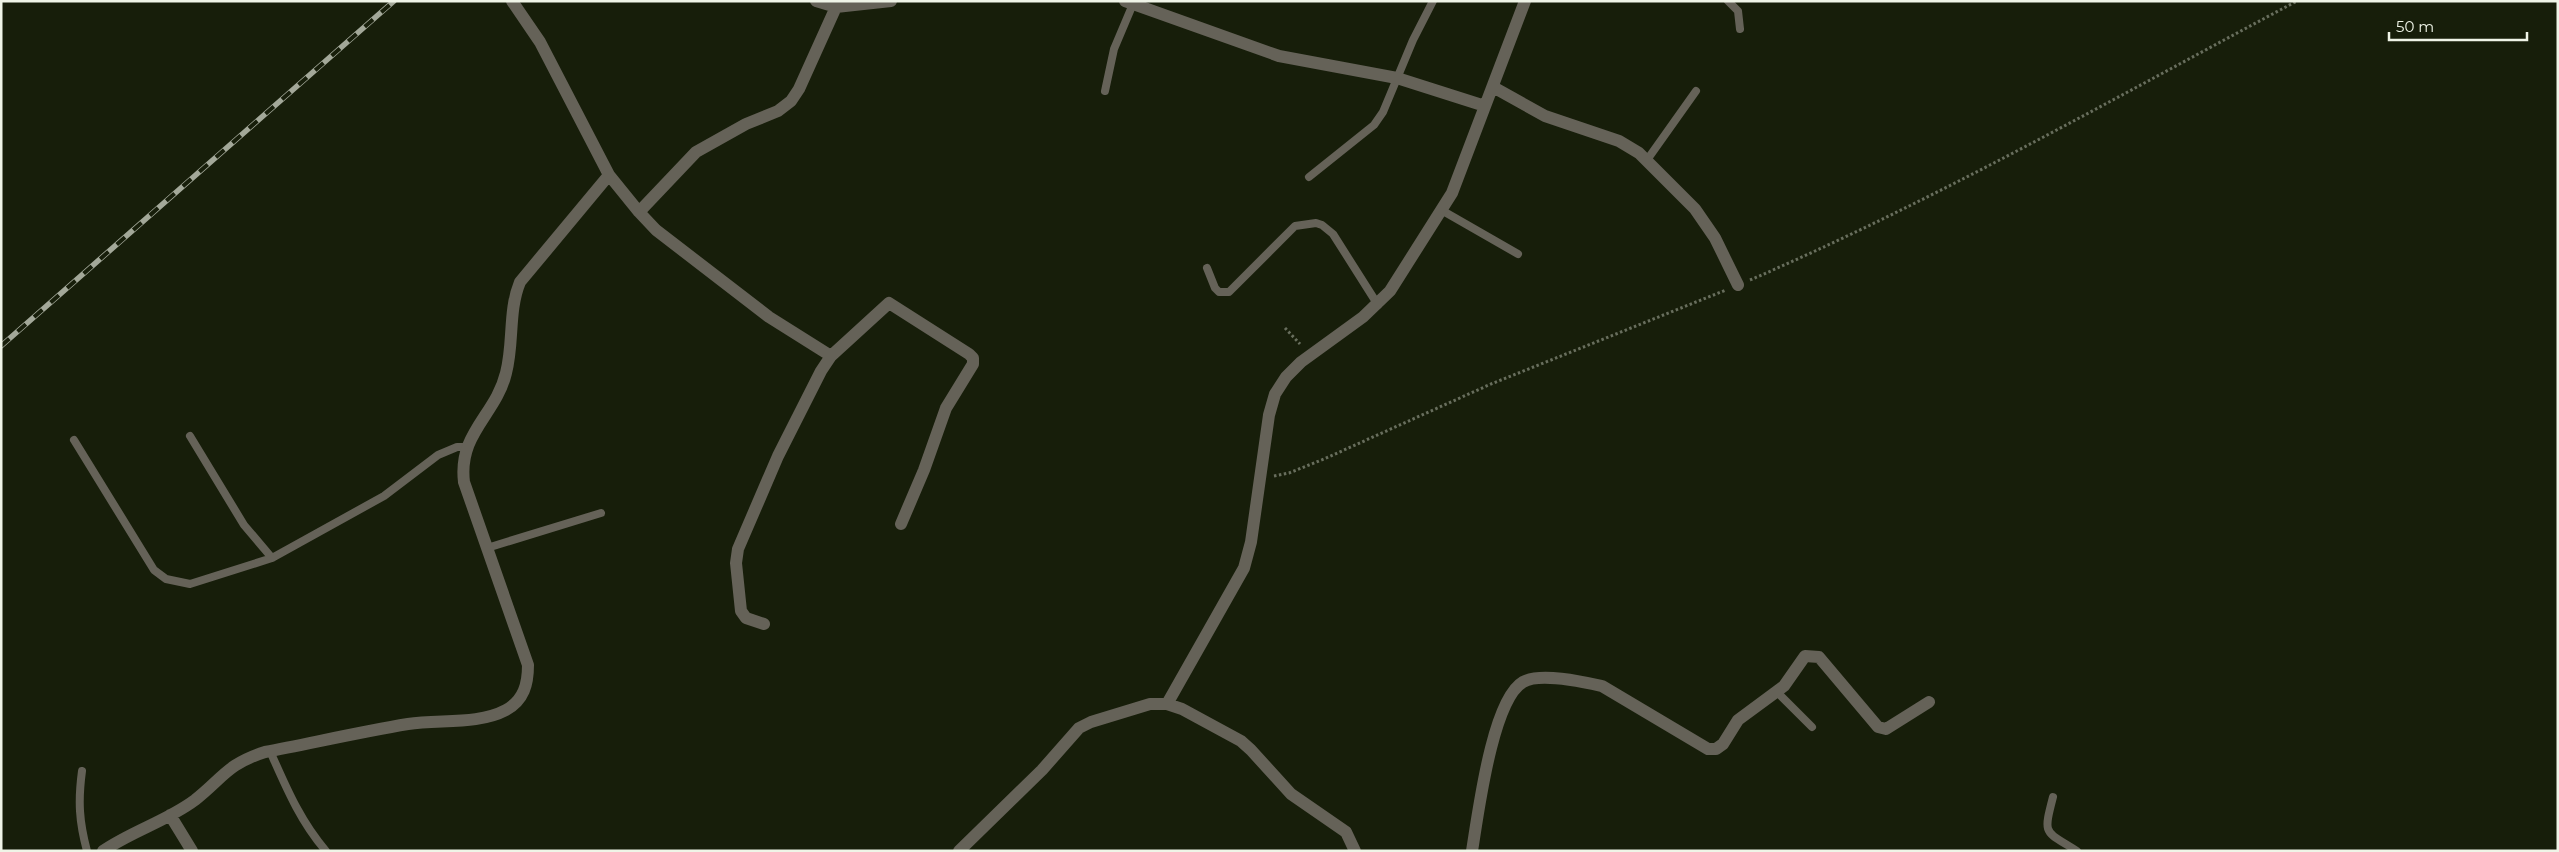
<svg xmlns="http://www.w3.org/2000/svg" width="2559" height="852" font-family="Montserrat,sans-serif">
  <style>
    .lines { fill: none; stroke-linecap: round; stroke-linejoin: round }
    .path { stroke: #686e5d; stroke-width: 3; stroke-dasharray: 2.5 2.5; stroke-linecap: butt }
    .lane { stroke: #656258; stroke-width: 8 }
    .street { stroke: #656258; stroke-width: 12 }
    .rail-casing { stroke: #a3a899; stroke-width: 5.5 }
    .rail { stroke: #171e0a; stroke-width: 4; stroke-dasharray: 11; stroke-linecap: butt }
  </style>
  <rect width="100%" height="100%" fill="#171e0a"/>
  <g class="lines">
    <path class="path" d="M1750 280C1938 199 2116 97 2297 1
      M1285 328 1300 344
      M1274 476 1289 473 1324 459 1491 384 1726 290"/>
    <path class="lane" d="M1728 1 1738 11 1740 29
      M1105 91 1114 49 1133 4
      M1647 160 1696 91
      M1309 177 1374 125 1383 112 1413 40 1433 1
      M1443 211 1518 254
      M1207 268 1215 288 1219 292H1229L1295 226 1316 223 1322 225 1333 234 1378 305
      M190 436 244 525 272 558 384 496 438 455 457 447H466
      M74 440 154 570 166 579 190 584 272 558
      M487 548 601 513
      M1777 692 1812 727
      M270 751C286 787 300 821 326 851
      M82 771C78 801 79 821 87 851
      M2053 797C2043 836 2044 830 2077 851"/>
    <path class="street" d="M512 1 540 42 609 175 639 212 656 230 769 317 831 356
      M816 1 836 7 891 1
      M1125 1 1279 56 1397 78 1485 106
      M1493 87 1545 116 1619 141 1639 153 1695 209 1715 238 1738 285
      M639 212 696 152 746 124 778 111 791 101 799 89 836 7
      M764 624 746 618 741 611 736 563 738 549 778 456 821 371 831 356 889 303 969 354 973 358V364L946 408 924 470 901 524
      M1167 704 1244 568 1251 542 1269 415 1275 394 1286 377 1301 362 1363 317 1390 291 1452 193 1525 1
      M170 815 192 851
      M103 851C132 831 167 821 195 800 223 778 227 764 265 752 312 743 360 732 408 724 439 719 478 725 506 710 524 700 528 684 528 665L464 482C458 433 496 415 506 373 514 343 508 311 520 282L609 175
      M959 851 1042 770 1079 728 1091 722 1150 704H1167L1182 709 1241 741 1251 750 1291 794 1346 832 1355 851
      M1472 851C1478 815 1492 700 1523 682 1540 672 1584 682 1602 686L1708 749H1716L1723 744 1738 720 1784 686 1805 656 1819 657 1878 727 1886 729 1929 702"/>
    <g class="rail-casing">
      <path id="rail" d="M1 346 394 1"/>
    </g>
    <use href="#rail" class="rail"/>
  </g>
  <rect width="2559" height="852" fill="none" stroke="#eff4e7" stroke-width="5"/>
  <path d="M2389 32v8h138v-8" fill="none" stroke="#eff4e7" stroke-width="2.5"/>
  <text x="2396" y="32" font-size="15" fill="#eff4e7" stroke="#171e0a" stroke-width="4" paint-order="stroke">50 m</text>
</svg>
